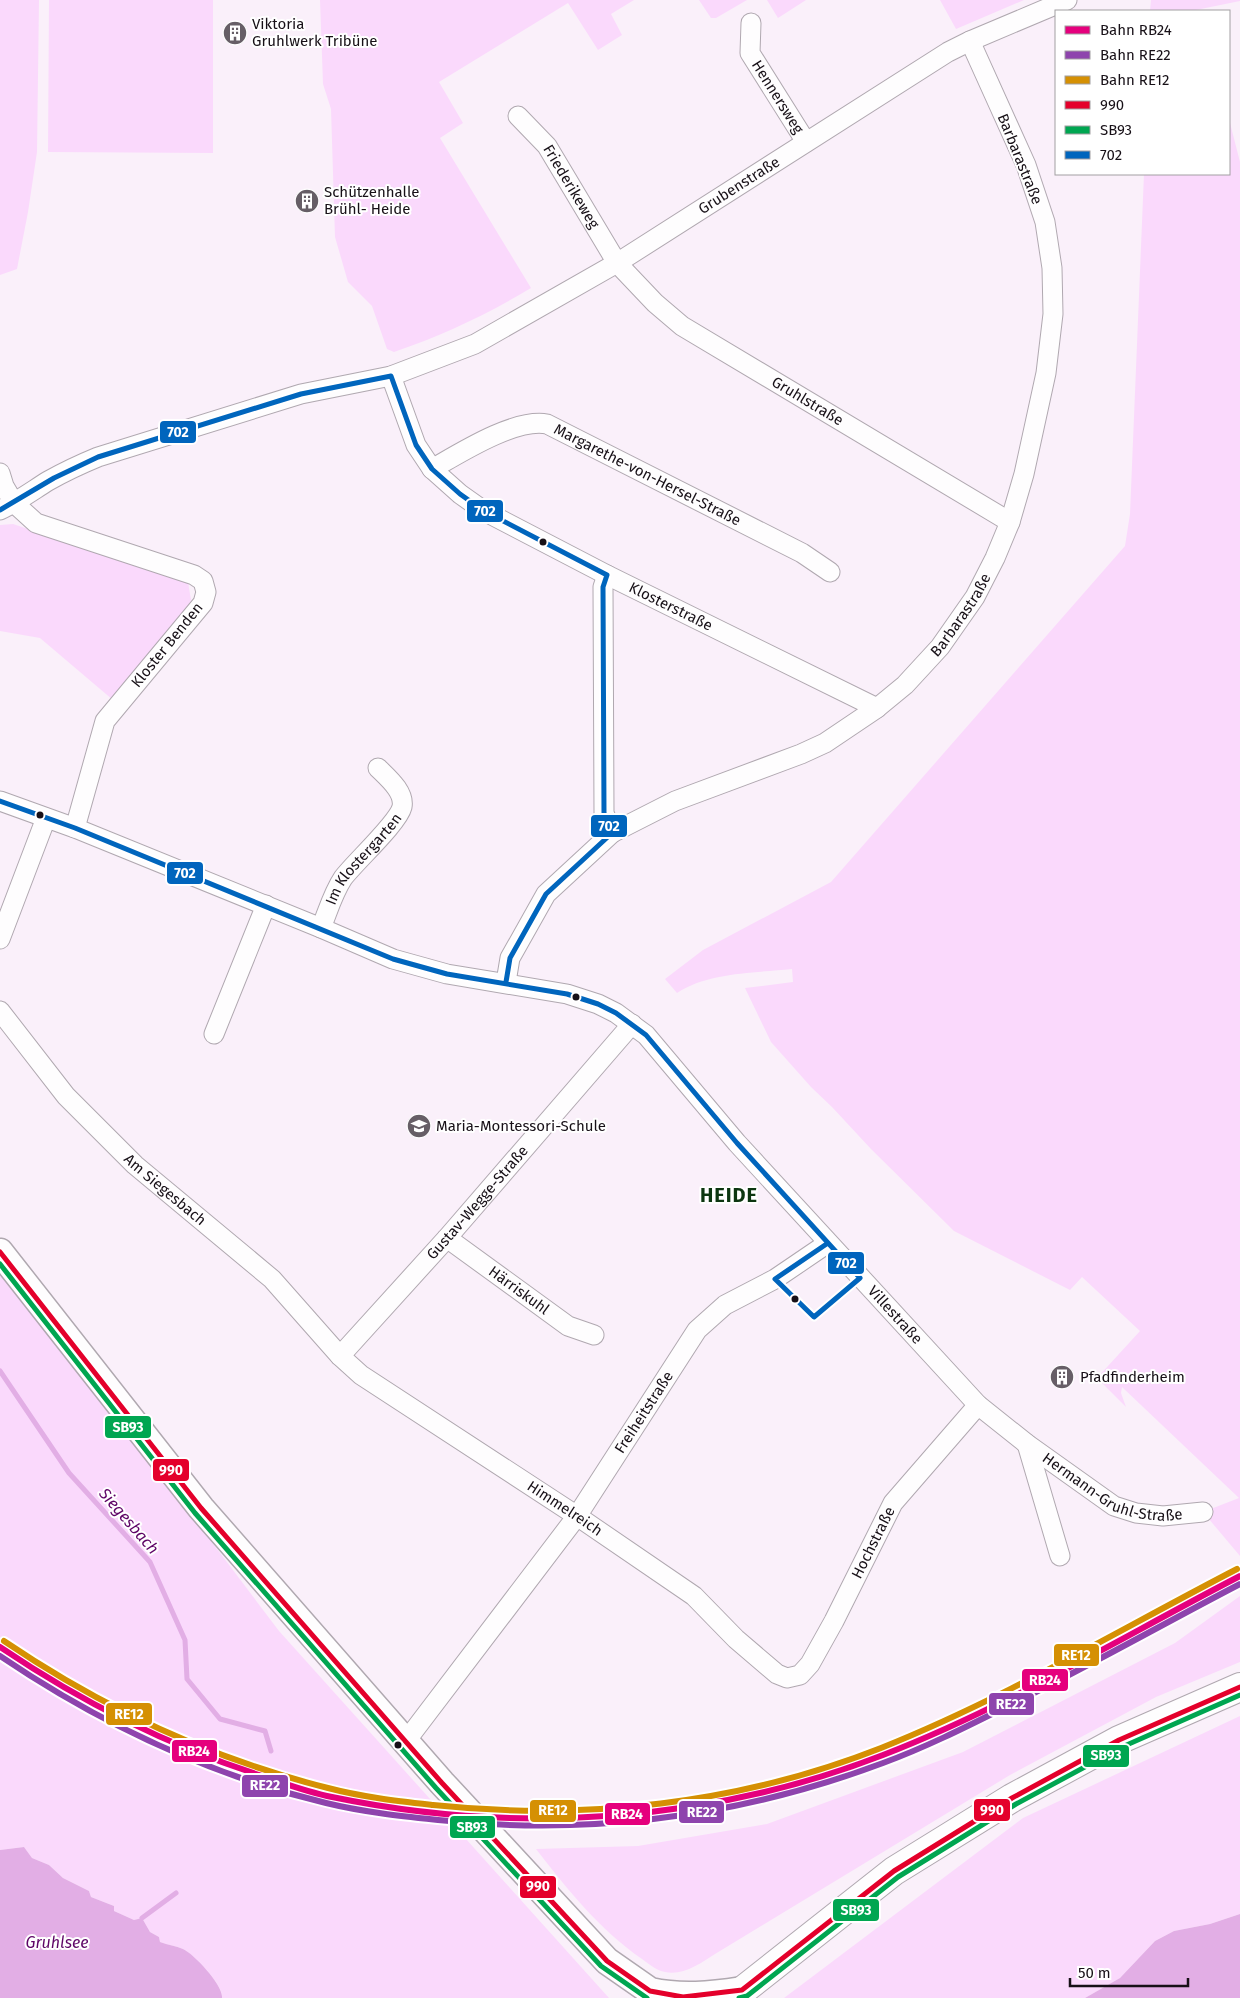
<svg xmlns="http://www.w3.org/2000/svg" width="1240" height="1998" font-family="'Fira Sans',sans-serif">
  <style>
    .green { fill: #fad9fc }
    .water { fill: #e2aee5 }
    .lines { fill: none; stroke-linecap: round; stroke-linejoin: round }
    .stream { stroke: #e2aee5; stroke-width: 5 }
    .minor-casing { stroke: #b0a8b0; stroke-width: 21 }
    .secondary-casing { stroke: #b0a8b0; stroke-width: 29 }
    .primary-casing { stroke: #b0a8b0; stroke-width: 30 }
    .minor { stroke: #fefdfe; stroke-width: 19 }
    .secondary { stroke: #fefdfe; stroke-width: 26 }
    .primary { stroke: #fefdfe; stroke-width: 28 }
    .bus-1-casing { stroke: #fff; stroke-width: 9 }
    .bus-2-casing { stroke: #fff; stroke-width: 9 }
    .bus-3-casing { stroke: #fff; stroke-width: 9 }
    .bus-1 { stroke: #e4002b; stroke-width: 5 }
    .bus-2 { stroke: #00a651; stroke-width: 5 }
    .bus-3 { stroke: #0065bd; stroke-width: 5 }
    .rail-1-casing { stroke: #fff; stroke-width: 10 }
    .rail-2-casing { stroke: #fff; stroke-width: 10 }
    .rail-3-casing { stroke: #fff; stroke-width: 10 }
    .rail-1 { stroke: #e5007d; stroke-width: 6 }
    .rail-2 { stroke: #8e44ad; stroke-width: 6 }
    .rail-3 { stroke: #d59003; stroke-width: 6 }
    .bus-dot { fill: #171017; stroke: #fff; stroke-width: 2 }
    .labels { text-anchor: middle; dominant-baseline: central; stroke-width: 4; stroke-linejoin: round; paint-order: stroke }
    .poi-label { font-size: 15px; fill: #171017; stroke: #fff; text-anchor: start }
    .street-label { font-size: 15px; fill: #171017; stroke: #fff }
    .water-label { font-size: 16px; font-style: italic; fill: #5e0466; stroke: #fff }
    .district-label { font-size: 20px; font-weight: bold; letter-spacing: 1px; fill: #0c3610; stroke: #fff }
    .line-badge { stroke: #fff; stroke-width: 2 }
    .badge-label { font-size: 14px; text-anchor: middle; font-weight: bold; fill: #fff }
  </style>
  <rect width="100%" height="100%" fill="#faf0fa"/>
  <path class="green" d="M0 0H39L37 152 28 212 17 269 0 275Z
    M49 0H213V153L48 152Z
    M320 0H634L611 14 622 35 598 50 568 3 439 82 463 123 440 138 531 288C486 315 443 335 394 352L387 349 372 306 348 282 335 237 331 109 323 84Z
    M699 0H747L716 18H711Z
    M767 0H806L778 18Z
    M940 0H1024L956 29Z
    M1151 0H1240V1L1191 11H1150Z
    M1229 119 1240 162V1556L1203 1512 1239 1498 1122 1387 1121 1393 1126 1407 1097 1378 1140 1331 1082 1277 1070 1290 954 1231 871 1149 832 1107 811 1087 771 1042 745 988 793 982 792 969C755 973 708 972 677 993L665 979 703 950 831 882 1125 546 1130 514 1144 174H1229Z
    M13 524 188 582 191 600 187 611 113 700 40 638 0 631V525Z
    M0 1252 37 1311 279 1631 609 1998H222C224 1985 194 1955 183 1949 176 1946 167 1945 160 1942L159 1937 150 1932 142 1918 134 1920 114 1911V1906L91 1897 89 1891 63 1878 49 1865 32 1858 24 1847 0 1850Z
    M1240 1596V1662L1156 1697 1010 1775 715 1954C701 1963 683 1976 665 1972 657 1971 649 1964 642 1959 600 1930 567 1889 536 1849L638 1846 767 1824 963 1752 1175 1643Z
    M1240 1716V1914L1210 1924 1174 1931 1155 1941 1120 1978 1085 1998H784L1023 1818Z"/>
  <path class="water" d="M24 1847 32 1858 49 1865 63 1878 89 1891 91 1897 114 1906V1911L134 1920 142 1918 150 1932 159 1937 160 1942C168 1945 176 1946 183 1949 194 1954 224 1986 222 1998H0V1850Z
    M1240 1914V1998H1085L1120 1978 1155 1941 1174 1931 1210 1924Z"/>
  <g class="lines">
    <path class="stream" d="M0 1371 69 1473 150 1562 185 1640 187 1679 220 1719 265 1731 271 1751
      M142 1918 176 1893"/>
    <g class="minor-casing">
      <g id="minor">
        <path id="s1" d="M751 23 750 53 806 142"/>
        <path id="s2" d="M518 116 547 146 617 263 655 303 682 326 1010 522"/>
        <path id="s3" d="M391 376 416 445 432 469 460 494 484 511 607 575 877 708"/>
        <path id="s4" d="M432 469C460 453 515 418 547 424L802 553 830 572"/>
        <path d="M0 473 4 486 14 503 36 523 194 575 203 581 206 592 203 603 105 721 75 828"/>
        <path id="s5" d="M0 510C17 502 32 491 48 481 64 472 81 464 98 457L301 394 391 376 475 344 617 263 948 52 970 41 1067 0"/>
        <path d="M607 575 603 587 604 813 612 833"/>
        <path id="s6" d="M0 801 75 828 321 928 393 959 447 974 567 994 598 1004 616 1013 646 1035 737 1143 978 1405 1027 1444 1114 1506 1136 1513 1163 1516 1203 1512"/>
        <path id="s7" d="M321 928C328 911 333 893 343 878 355 862 398 823 402 807 405 792 388 778 378 768"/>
        <path d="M0 939 46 818"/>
        <path id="s8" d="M506 982 510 958 546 894 612 833 675 801 801 754 825 743 877 708 905 685 940 647 975 597 995 558 1010 522 1024 474 1046 373 1053 314 1052 268 1045 222 1026 165 970 41"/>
        <path id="s9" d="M0 1011 66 1096 135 1165 272 1279 340 1356 361 1375 577 1516 694 1596 736 1639 777 1674 787 1678 800 1675 810 1664 834 1621 893 1503 978 1405"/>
        <path d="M214 1034 266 905"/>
        <path id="s10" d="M447 1238 568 1326 594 1335"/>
        <path id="s11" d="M340 1356 447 1238 632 1024"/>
        <path d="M1027 1444 1060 1556"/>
        <path id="s12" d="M406 1741 577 1516 697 1330 725 1305 775 1279 828 1243"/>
      </g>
    </g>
    <g class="secondary-casing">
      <path id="secondary" d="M0 1252 201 1508 442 1783 607 1961 650 1991 656 1998
        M650 1991C682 1998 710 1995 742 1990"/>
    </g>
    <g class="primary-casing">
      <path id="primary" d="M733 1998 894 1871 1012 1798 1119 1740 1240 1687"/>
    </g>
    <use href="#minor" class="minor"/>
    <use href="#secondary" class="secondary"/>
    <use href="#primary" class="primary"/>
    <g class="bus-1-casing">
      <path id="bus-1" d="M0 1252 201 1508 442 1783 607 1961 650 1991 683 1997 742 1990 894 1871 1012 1798 1119 1740 1240 1687"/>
    </g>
    <g class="bus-2-casing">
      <path id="bus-2" d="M0 1264 195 1513 436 1788 601 1966 647 1998
        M739 1998 747 1996 898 1877 1016 1804 1122 1747 1240 1695"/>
    </g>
    <g class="bus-3-casing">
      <path id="bus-3" d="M0 510 54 478 98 457 301 394 391 376 416 445 432 469 460 494 484 511 607 575 603 587 604 813 612 833 546 894 510 958 506 982
        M0 801 75 828 393 959 447 974 567 994 598 1004 616 1013 646 1035 737 1143 860 1278 814 1317 775 1279 828 1243"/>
    </g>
    <use href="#bus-1" class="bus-1"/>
    <use href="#bus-2" class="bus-2"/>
    <use href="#bus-3" class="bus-3"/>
    <g class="rail-1-casing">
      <path id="rail-1" d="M0 1647C80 1701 164 1744 256 1774 281 1782 306 1792 332 1797 515 1835 708 1823 883 1755 1007 1707 1122 1637 1240 1576"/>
    </g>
    <g class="rail-2-casing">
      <path id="rail-2" d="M0 1656C99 1723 210 1775 326 1803 363 1812 401 1816 438 1820 591 1836 739 1817 883 1763 924 1748 964 1728 1004 1708 1084 1669 1161 1625 1240 1584"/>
    </g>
    <g class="rail-3-casing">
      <path id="rail-3" d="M4 1641C103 1708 212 1759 328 1788 362 1797 398 1801 433 1805 585 1821 739 1804 881 1748 1004 1699 1119 1630 1237 1569"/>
    </g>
    <use href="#rail-1" class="rail-1"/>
    <use href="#rail-2" class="rail-2"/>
    <use href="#rail-3" class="rail-3"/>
  </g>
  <defs>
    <g id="building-disc" transform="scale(1.25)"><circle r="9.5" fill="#665e66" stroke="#fff"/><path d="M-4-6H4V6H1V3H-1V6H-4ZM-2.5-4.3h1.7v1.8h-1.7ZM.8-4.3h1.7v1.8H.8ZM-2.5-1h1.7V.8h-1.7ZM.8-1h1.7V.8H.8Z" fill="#fff"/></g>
    <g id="school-disc" transform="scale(1.25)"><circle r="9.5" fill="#665e66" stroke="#fff"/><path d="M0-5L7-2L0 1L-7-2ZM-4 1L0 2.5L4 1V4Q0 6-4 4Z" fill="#fff"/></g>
  </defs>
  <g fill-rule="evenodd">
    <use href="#building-disc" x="235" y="33"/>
    <use href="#building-disc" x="307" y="201"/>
    <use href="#school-disc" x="419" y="1126"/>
    <use href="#building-disc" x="1062" y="1377"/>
  </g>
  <g class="bus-dot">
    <circle cx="543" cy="542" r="4.5"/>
    <circle cx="40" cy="815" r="4.5"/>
    <circle cx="576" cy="997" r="4.5"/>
    <circle cx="795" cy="1299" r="4.5"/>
    <circle cx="398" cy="1745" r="4.5"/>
  </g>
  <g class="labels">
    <g class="poi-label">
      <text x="252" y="24">Viktoria<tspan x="252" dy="17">Gruhlwerk Tribüne</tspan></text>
      <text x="324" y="192">Schützenhalle<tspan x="324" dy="17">Brühl- Heide</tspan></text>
      <text x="436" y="1126">Maria-Montessori-Schule</text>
      <text x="1080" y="1377">Pfadfinderheim</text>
    </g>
    <g class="street-label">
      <text stroke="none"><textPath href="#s1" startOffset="82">Hennersweg</textPath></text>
      <text transform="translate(1020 159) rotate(68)">Barbarastraße</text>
      <text stroke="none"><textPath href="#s5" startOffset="814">Grubenstraße</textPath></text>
      <text stroke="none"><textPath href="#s2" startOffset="89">Friederikeweg</textPath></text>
      <text stroke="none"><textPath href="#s2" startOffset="415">Gruhlstraße</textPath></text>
      <text stroke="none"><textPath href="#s4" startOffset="238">Margarethe-von-Hersel-Straße</textPath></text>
      <text stroke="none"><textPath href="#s3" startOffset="379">Klosterstraße</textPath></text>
      <text stroke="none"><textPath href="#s8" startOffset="608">Barbarastraße</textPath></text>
      <text transform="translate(167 645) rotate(-51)">Kloster Benden</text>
      <text stroke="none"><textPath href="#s7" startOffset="82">Im Klostergarten</textPath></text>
      <text stroke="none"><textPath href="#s9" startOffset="244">Am Siegesbach</textPath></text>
      <text stroke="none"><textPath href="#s11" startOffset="206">Gustav-Wegge-Straße</textPath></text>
      <text stroke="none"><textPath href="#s10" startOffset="89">Härriskuhl</textPath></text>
      <text stroke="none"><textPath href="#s6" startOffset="1066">Villestraße</textPath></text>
      <text stroke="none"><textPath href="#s12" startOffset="406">Freiheitstraße</textPath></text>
      <text stroke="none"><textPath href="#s6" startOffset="1350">Hermann-Gruhl-Straße</textPath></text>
      <text stroke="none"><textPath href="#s9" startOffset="758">Himmelreich</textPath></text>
      <text stroke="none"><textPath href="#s9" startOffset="1204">Hochstraße</textPath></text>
    </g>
    <g class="water-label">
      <text transform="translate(129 1521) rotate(49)">Siegesbach</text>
      <text x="57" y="1942">Gruhlsee</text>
    </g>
    <g class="district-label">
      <text x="729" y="1195">HEIDE</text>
    </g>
  </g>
  <g class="line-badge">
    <rect x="159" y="420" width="38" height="24" rx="5" fill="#0065bd"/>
    <rect x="466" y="499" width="38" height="24" rx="5" fill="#0065bd"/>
    <rect x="590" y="814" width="38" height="24" rx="5" fill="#0065bd"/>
    <rect x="166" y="861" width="38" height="24" rx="5" fill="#0065bd"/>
    <rect x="827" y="1251" width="38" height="24" rx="5" fill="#0065bd"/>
    <rect x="104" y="1415" width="48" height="24" rx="5" fill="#00a651"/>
    <rect x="152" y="1458" width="38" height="24" rx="5" fill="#e4002b"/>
    <rect x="1053" y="1643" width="47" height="24" rx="5" fill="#d59003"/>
    <rect x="1021" y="1668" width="48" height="24" rx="5" fill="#e5007d"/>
    <rect x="988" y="1692" width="47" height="24" rx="5" fill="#8e44ad"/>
    <rect x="105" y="1702" width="48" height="24" rx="5" fill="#d59003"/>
    <rect x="171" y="1739" width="47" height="24" rx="5" fill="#e5007d"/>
    <rect x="1082" y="1744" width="48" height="24" rx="5" fill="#00a651"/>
    <rect x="241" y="1774" width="48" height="24" rx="5" fill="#8e44ad"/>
    <rect x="973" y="1798" width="38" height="24" rx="5" fill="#e4002b"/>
    <rect x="529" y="1799" width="48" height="24" rx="5" fill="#d59003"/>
    <rect x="678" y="1800" width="47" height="24" rx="5" fill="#8e44ad"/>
    <rect x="604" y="1802" width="47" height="24" rx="5" fill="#e5007d"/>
    <rect x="449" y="1815" width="47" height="24" rx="5" fill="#00a651"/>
    <rect x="519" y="1875" width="38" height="24" rx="5" fill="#e4002b"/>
    <rect x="832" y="1898" width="48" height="24" rx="5" fill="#00a651"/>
  </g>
  <g class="badge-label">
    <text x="178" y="437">702</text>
    <text x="485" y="516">702</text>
    <text x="609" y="831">702</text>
    <text x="185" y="878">702</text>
    <text x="846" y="1268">702</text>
    <text x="128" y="1432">SB93</text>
    <text x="171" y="1475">990</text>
    <text x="1076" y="1660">RE12</text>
    <text x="1045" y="1685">RB24</text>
    <text x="1011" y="1709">RE22</text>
    <text x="129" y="1719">RE12</text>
    <text x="194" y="1756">RB24</text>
    <text x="1106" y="1760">SB93</text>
    <text x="265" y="1790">RE22</text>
    <text x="992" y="1815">990</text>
    <text x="553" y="1815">RE12</text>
    <text x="702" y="1817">RE22</text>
    <text x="627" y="1819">RB24</text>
    <text x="472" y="1832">SB93</text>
    <text x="538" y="1891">990</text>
    <text x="856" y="1915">SB93</text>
  </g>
  <rect x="1055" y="10" width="175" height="165" fill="#ffffff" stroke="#a29fa2"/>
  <rect x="1065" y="26" width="25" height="8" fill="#e5007d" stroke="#a29fa2"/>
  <text x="1100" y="35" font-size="15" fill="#171017">Bahn RB24</text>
  <rect x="1065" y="51" width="25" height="8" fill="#8e44ad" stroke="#a29fa2"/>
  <text x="1100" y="60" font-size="15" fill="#171017">Bahn RE22</text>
  <rect x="1065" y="76" width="25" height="8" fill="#d59003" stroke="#a29fa2"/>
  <text x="1100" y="85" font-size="15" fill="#171017">Bahn RE12</text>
  <rect x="1065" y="101" width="25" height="8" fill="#e4002b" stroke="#a29fa2"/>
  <text x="1100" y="110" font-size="15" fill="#171017">990</text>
  <rect x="1065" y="126" width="25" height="8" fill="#00a651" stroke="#a29fa2"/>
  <text x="1100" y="135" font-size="15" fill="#171017">SB93</text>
  <rect x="1065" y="151" width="25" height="8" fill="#0065bd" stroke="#a29fa2"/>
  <text x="1100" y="160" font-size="15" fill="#171017">702</text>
  <path d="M1070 1978v8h118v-8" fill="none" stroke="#171017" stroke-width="2.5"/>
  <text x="1078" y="1978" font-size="15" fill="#171017" stroke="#ffffff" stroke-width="4" paint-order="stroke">50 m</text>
</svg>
